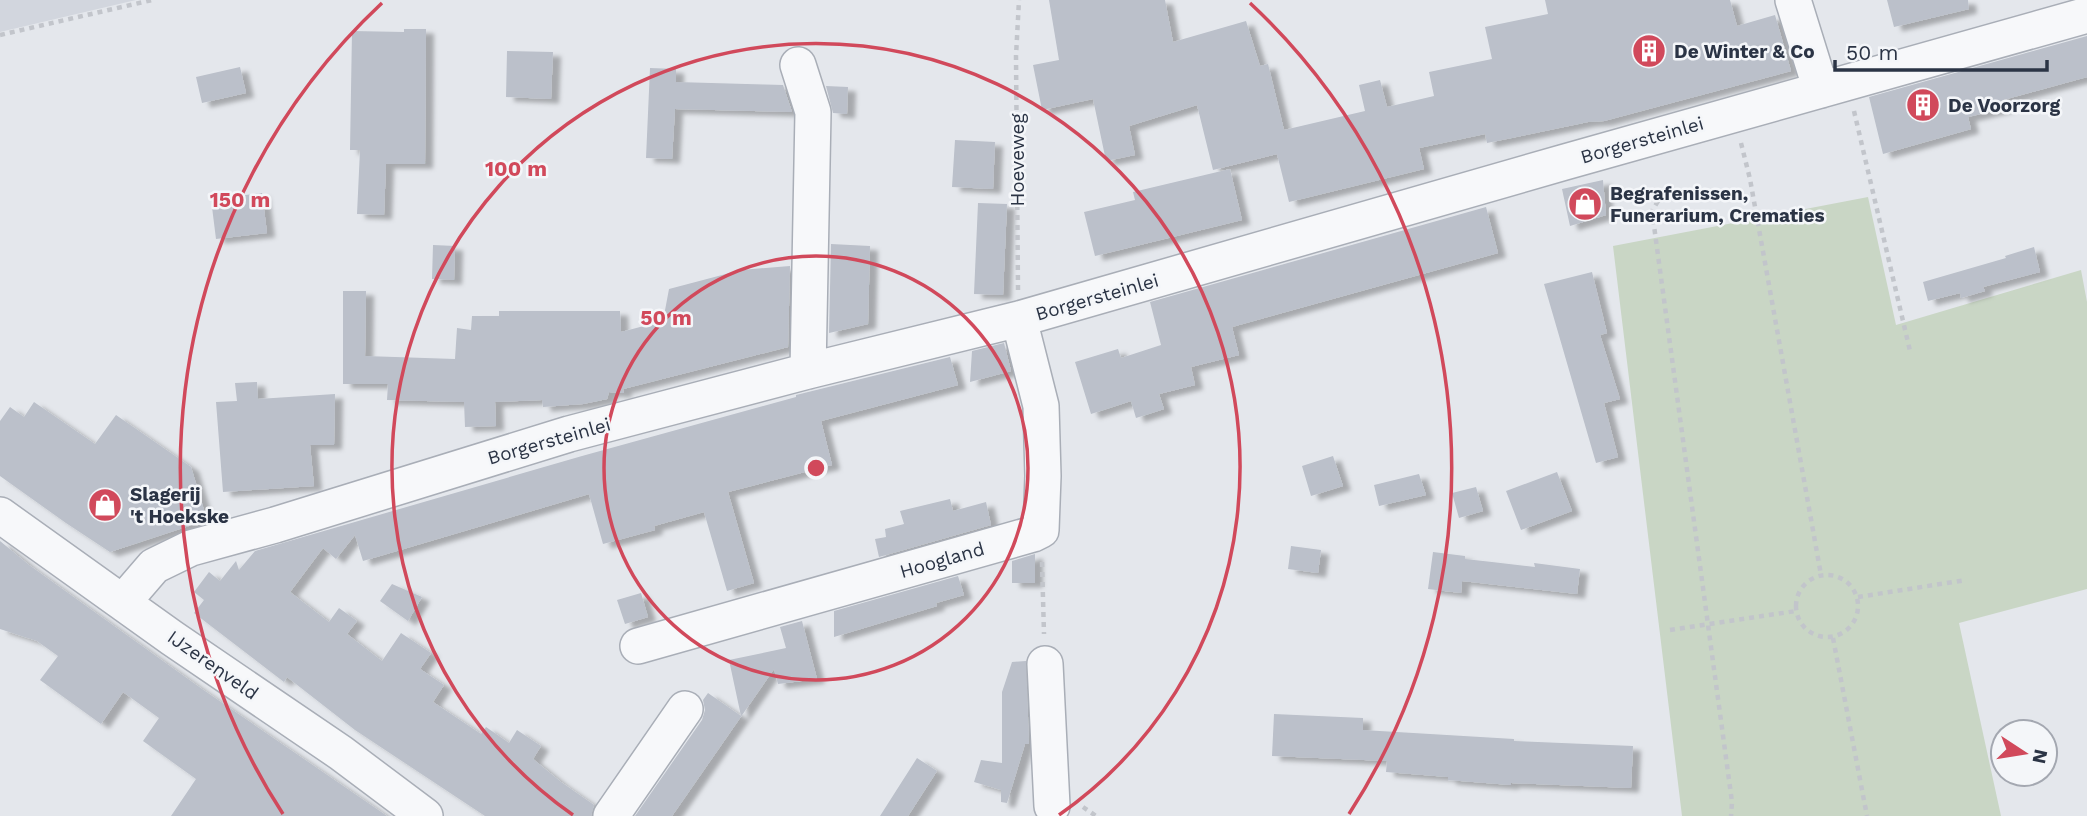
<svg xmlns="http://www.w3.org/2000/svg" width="2087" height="816" font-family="'Work Sans',sans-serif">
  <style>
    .built { fill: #d2d6de }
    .green { fill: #c9d6c5 }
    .building { fill: #bbc0ca; filter: url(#shadow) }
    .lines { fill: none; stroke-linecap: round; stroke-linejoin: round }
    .minor-casing { stroke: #a9aeb7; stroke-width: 38 }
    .path { stroke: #c2c5cb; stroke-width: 4.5; stroke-dasharray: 5 5; stroke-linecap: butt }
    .minor { stroke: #f7f8fa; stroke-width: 35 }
    .ring { fill: none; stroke: #d1495b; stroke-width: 3.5 }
    .labels { text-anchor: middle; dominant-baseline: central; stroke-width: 5; stroke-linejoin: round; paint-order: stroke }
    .poi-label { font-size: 19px; font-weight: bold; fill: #2b3445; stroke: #f4f6f9; text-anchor: start }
    .street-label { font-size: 19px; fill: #2b3445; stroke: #f4f6f9 }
    .centre { fill: #d1495b; stroke: #f4f6f9; stroke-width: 3.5 }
    .ring-label { font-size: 21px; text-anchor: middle; font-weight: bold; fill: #d1495b; stroke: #f4f6f9; stroke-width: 5; stroke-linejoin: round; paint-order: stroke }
  </style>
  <defs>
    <filter id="shadow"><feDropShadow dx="8" dy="4.5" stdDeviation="2" flood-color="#0004"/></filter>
  </defs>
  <rect width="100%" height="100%" fill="#e4e7ec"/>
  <path class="built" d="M0 0H136L0 32Z"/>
  <path class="green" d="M1868 197 1896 325 2081 270 2087 302V589L1959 623 2001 816H1682L1613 246Z"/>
  <path class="building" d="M1049 0H1165L1173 42 1246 21 1260 66 1268 64 1284 130 1365 111 1359 85 1380 80 1387 107 1434 96 1429 72 1492 59 1485 27 1548 14 1545 0H1730L1737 26 1775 15 1791 71 1604 121 1588 122 1487 143 1485 134 1419 148 1424 169 1289 202 1277 154 1213 170 1197 105 1129 126 1135 155 1106 161 1093 99 1042 110 1033 65 1059 60Z
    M1887 0H1968L1969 9 1894 27Z
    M404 29H426L425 164H386L384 215 357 214 360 150H350L352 31 404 32Z
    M2087 36V77L2003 100 2006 108 1968 117 1971 129 1883 154 1869 97Z
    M507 51 553 52 551 99 506 97Z
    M240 67 246 93 202 103 196 77Z
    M650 68 676 69V82L783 85 792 112 675 109 672 159 646 158Z
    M826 86 848 87 847 114 833 113Z
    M955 140 995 142 993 189 952 187Z
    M1230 169 1242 220 1095 256 1084 212 1135 200 1133 192Z
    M1603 180 1606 215 1570 226 1562 189Z
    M262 193 267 233 216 239 211 199Z
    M978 203 1007 204 1003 295 974 294Z
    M1486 207 1498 253 1232 327 1239 355 1191 367 1195 385 1159 394 1164 409 1136 418 1131 401 1091 414 1075 362 1118 349 1121 358 1161 345 1150 302Z
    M831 244 870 246 868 324 829 333Z
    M433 245 455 246 454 280 432 279Z
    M2034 247 2040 272 1983 287 1985 291 1961 298 1960 293 1928 301 1923 282 2006 258 2005 256Z
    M790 266 788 347 623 389 624 393 609 392 607 399 583 404 543 407 542 400 495 402 496 426 465 427 464 402 387 400 388 384H343V291H366L365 356 455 359 457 328 471 330 472 316H499V311H620L621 332 663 321 669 289 741 270Z
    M1592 272 1607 333 1600 335 1620 399 1604 403 1618 457 1596 463 1544 284Z
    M1004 343 1011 371 970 382 972 351Z
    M950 357 958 385 821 421 832 465 728 492 754 583 727 591 704 512 654 526 655 530 603 544 589 494 363 561 355 535 336 559 323 548 290 592 329 622 339 608 357 621 347 634 382 661 401 633 431 653 420 669 444 685 433 702 481 734 486 727 509 743 517 730 541 746 533 759 561 782 594 805 591 816H485L355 730 287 677 284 682 194 613 204 600 194 592 209 572 220 581 236 561 239 570 255 551 582 456 796 397V395Z
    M257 382 258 399 335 394 334 445H310L314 486 223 492 216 402 237 401 235 383Z
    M34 402 95 444 116 415 191 467 207 520 110 552 66 523 0 476V421L10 407 24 417Z
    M1333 456 1343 486 1311 496 1302 466Z
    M1557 472 1572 511 1521 530 1506 491Z
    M1419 474 1426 495 1379 506 1374 485Z
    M1476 487 1483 511 1459 518 1452 493Z
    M950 499 953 511 986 502 991 525 879 557 875 539 886 537 885 529 904 524 900 511Z
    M0 541 29 565 202 689 387 816H171L196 779 143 741 159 718 123 692 101 724 40 680 58 656 37 641 0 629Z
    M1291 546 1321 550 1318 573 1288 569Z
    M1433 552 1465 556V559L1492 562 1535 567 1534 563 1580 569 1577 594 1462 581 1461 593 1428 589Z
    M1035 554V583H1012V561Z
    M958 576 964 595 936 603 937 606 834 637V611Z
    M392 584 422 597 408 621 380 601Z
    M641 593 648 617 625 624 617 600Z
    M802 621 817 679 778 684 774 669 672 816H635L702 720 705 710 703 700 708 693 741 716 729 660 786 648 780 627Z
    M1026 661 1029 744H1025L1007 803 1001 802V790L974 782 981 760 1002 763V692L1012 662Z
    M1274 714 1363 718V730L1514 739V741L1633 746 1631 788 1511 783V785L1448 780V777L1386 772 1387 761 1272 756Z
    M917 758 937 771 908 816H880Z"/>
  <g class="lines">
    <g class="minor-casing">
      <path id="minor" d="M1793 0 1821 90
        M798 65 813 112 808 371
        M0 515 172 638 341 753 425 816
        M123 602 154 566 191 548 275 525 569 434 808 371 1019 319 1565 162 2087 15
        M638 646 1033 534 1041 530 1043 476 1041 406 1019 319
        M1045 664 1052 806
        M611 816 685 709"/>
    </g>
    <path class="path" d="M0 35 152 0
      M1854 111 1910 351
      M1741 143 1750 179 1821 575
      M1658 201 1652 211 1732 802 1731 816
      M1018 290 1016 56 1019 0
      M1042 562 1044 634
      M1796 606a31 31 0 1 1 62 0a31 31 0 1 1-62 0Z
      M1858 597 1966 580
      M1670 630 1796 611
      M1833 638 1867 816
      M1083 807 1096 816"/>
    <use href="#minor" class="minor"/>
  </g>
  <g class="ring">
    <circle cx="816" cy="468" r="212"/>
    <path d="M573 815A424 424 0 1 1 1059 815"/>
    <path d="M283 814A636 636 0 0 1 382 3M1250 3A636 636 0 0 1 1349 814"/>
  </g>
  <defs>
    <g id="building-disc" transform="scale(1.75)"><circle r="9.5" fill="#d1495b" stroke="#f4f6f9"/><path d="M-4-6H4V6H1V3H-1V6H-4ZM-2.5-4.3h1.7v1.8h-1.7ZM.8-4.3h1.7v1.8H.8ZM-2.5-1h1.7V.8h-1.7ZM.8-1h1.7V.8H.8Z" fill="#fff"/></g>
    <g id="shop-disc" transform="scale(1.75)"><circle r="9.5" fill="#d1495b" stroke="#f4f6f9"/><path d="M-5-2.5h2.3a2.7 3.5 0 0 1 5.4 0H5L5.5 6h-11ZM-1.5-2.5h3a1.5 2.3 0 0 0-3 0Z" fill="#fff"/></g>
  </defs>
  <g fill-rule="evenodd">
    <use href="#building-disc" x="1649" y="51"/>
    <use href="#building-disc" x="1923" y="105"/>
    <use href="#shop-disc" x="1585" y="204"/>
    <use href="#shop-disc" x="105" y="505"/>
  </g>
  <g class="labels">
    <g class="poi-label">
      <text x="1674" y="51">De Winter &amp; Co</text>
      <text x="1948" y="105">De Voorzorg</text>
      <text x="1610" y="193">Begrafenissen,<tspan x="1610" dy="22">Funerarium, Crematies</tspan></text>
      <text x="130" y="494">Slagerij<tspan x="130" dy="22">'t Hoekske</tspan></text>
    </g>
    <g class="street-label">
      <text transform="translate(1642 140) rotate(-16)">Borgersteinlei</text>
      <text transform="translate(1017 160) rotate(-90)">Hoeveweg</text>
      <text transform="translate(1097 297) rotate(-16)">Borgersteinlei</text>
      <text transform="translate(549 441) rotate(-16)">Borgersteinlei</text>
      <text transform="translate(942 560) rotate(-16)">Hoogland</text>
      <text transform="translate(213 665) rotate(35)">IJzerenveld</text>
    </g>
  </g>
  <circle cx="816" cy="468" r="10" class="centre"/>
  <g class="ring-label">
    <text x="516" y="176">100 m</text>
    <text x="240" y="207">150 m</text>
    <text x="666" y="325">50 m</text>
  </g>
  <g transform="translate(2024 753) rotate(102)"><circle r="33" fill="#f4f6f9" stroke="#a4a8b1" stroke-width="2"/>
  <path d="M0-5L12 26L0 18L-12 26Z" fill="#d1495b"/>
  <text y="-10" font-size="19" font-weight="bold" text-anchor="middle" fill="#2b3445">N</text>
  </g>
  <path d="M1835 60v10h212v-10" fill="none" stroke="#2b3445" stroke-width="3.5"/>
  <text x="1846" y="60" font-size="21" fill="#2b3445" stroke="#f4f6f9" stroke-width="5" paint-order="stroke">50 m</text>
</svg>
